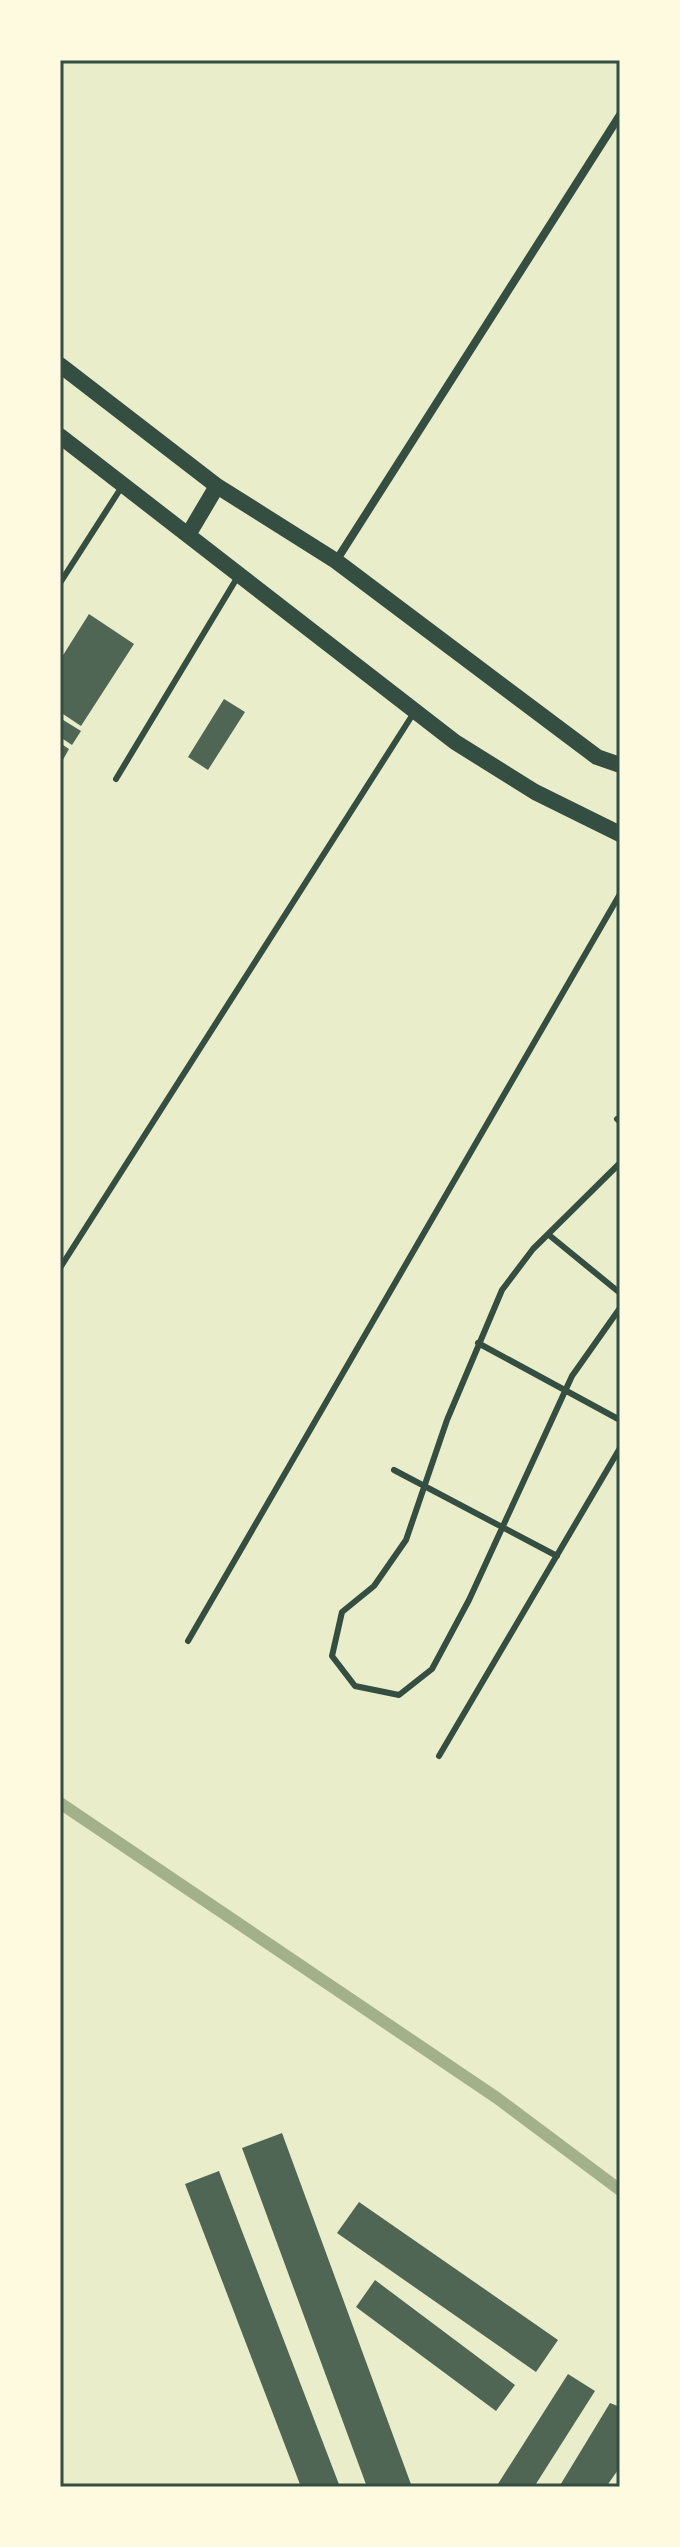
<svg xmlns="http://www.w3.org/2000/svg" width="680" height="2547" font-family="'Golos Text',sans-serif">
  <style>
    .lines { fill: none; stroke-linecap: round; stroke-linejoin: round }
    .stream { stroke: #a3b18a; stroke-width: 12 }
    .building { fill: #4f6655 }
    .service { stroke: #344e41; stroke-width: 6 }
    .minor { stroke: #344e41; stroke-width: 8 }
    .secondary { stroke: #344e41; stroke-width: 16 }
    .neatline { fill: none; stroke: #344e41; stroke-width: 3 }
  </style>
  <rect width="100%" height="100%" fill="#e9edc9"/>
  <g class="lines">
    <path class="stream" d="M60 1803 497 2098 620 2190"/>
  </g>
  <path class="building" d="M89 614 134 644 81 726 60 712V660Z
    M224 699 245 712 208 770 188 757Z
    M60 718 81 731 72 745 60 737Z
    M60 743 69 749 60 765Z
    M282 2133 412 2487H367L242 2148Z
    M219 2171 340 2487H301L185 2184Z
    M359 2202 558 2340 536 2372 337 2233Z
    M375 2280 515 2385 496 2411 356 2307Z
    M568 2374 595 2391 534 2487H496Z
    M610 2403 620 2407V2467L606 2487H559Z"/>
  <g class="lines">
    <path class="service" d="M60 583 121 488
      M116 779 237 578
      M617 1119 620 1122
      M620 1163 533 1249 502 1290 447 1420 406 1540 374 1586 342 1612 332 1656 355 1686 399 1695 432 1669 469 1600 572 1376 620 1308
      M549 1235 620 1293
      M60 1268 415 711
      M478 1343 620 1420
      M394 1470 557 1556
      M188 1641 620 894
      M439 1756 620 1448"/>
    <path class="minor" d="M336 561 620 115"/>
    <path class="secondary" d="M60 365 217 486 336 561 597 757 620 765
      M60 436 455 742 535 792 620 834
      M188 535 217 486"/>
  </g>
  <rect width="680" height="2547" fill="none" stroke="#fefae0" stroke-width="124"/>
  <rect x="62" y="62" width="556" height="2423" class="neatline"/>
</svg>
